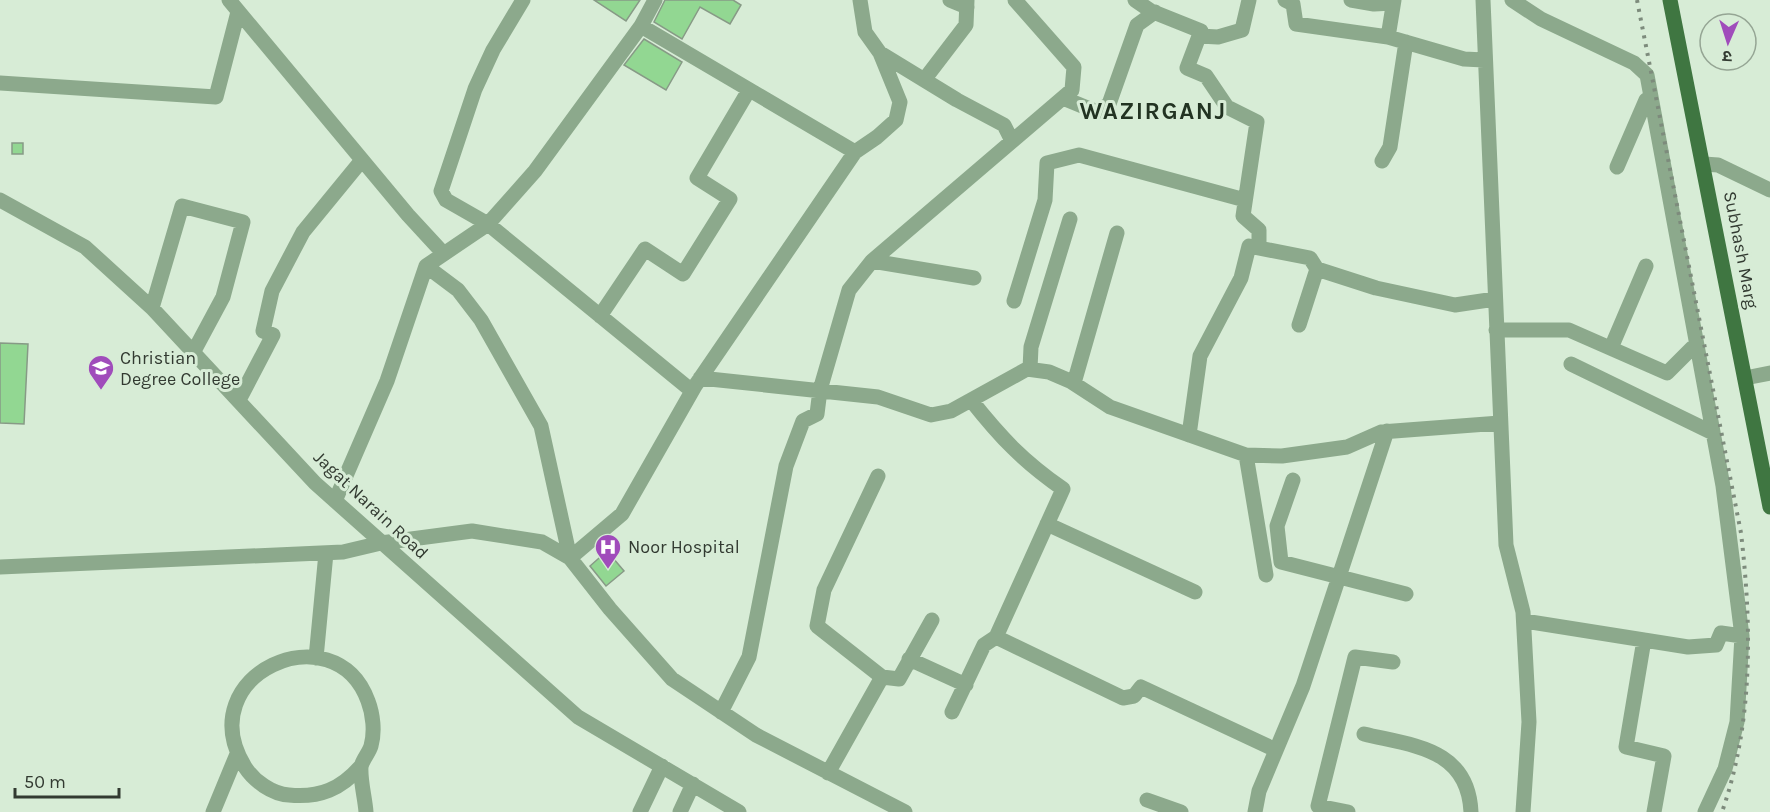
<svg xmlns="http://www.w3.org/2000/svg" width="1770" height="812" font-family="Karla,'Noto Sans Devanagari',sans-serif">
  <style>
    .building { fill: #92d792; stroke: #879a86; stroke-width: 1.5 }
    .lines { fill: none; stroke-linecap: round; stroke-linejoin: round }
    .minor { stroke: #8ca98c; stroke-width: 15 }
    .major { stroke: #3f7641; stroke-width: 15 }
    .rail { stroke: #7d8b7c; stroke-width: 4; stroke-dasharray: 3 6; stroke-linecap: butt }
    .labels { text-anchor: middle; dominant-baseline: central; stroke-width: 6; stroke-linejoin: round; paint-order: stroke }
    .street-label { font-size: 18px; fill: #323a31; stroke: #d7ecd6 }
    .poi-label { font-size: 18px; fill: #323a31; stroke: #d7ecd6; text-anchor: start }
    .district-label { font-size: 24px; font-weight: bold; letter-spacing: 1.5px; fill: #232; stroke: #d7ecd6 }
  </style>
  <rect width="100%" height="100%" fill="#d7ecd6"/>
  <path class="building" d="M594 0H640L626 21Z
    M665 0H733L741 5 730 24 700 7 682 39 654 22Z
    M644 39 682 62 666 90 624 65Z
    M12 143H23V154H12Z
    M0 343 28 344 24 424 0 423Z
    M607 551 624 571 606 586 590 566Z"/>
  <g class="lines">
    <path class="minor" d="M229 0 408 215 444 254
      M523 0 493 50 475 89 441 191 446 200 488 224 692 391
      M950 0 967 7
      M1135 0 1151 11 1201 31 1187 68 1206 76 1227 107 1257 122 1243 216 1259 230V248
      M1285 0 1293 4 1296 24 1388 37 1464 59 1484 60
      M1351 0 1374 4 1393 3
      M1483 0 1506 545 1523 612 1529 722 1523 812
      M1512 0 1541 19 1634 63 1647 75 1723 486 1742 636 1737 722 1725 769 1705 812
      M641 26 855 152
      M1199 36 1218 37 1242 30 1249 0
      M1388 37 1394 0
      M880 53 957 100 1004 125 1012 141
      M924 80 966 25 967 0
      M0 83 216 97 238 12
      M1063 98 1097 112 1109 104 1137 25 1155 12
      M1382 161 1390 147 1406 42
      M1704 164 1718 165 1770 190
      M1617 167 1646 100 1651 99
      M0 200 85 247 152 308 315 483 578 717 739 812
      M872 261 1072 90 1074 67 1015 0
      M426 266 458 290 481 320 541 426 570 558 622 514 695 386 855 152 877 137 896 120 900 102 880 53 865 32 860 0
      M1014 301 1045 200 1047 163 1079 155 1245 200
      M152 308 182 206 243 222 223 297 194 351
      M600 316 645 249 683 274 730 199 697 178 749 90
      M1299 325 1317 269
      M1496 330H1569L1667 373 1692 348 1697 346
      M1611 348 1646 266
      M1571 364 1713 433
      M1030 369 1031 347 1070 219
      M700 378 878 397 931 415 951 411 1027 369 1049 372 1070 381 1110 407 1246 455 1282 456 1347 447 1381 432 1500 423
      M1745 378 1770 373
      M1074 383 1117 233
      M239 400 273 335 263 331 272 291 303 232 362 160
      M1189 435 1200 356 1241 278 1249 246 1310 258 1317 269 1376 288 1455 305 1495 299
      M1246 455 1266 575
      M878 476 824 590 817 626 882 677
      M1293 480 1277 526 1281 562 1406 594
      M335 501 387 381 426 266 488 224 535 171 641 26 655 0
      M1047 524 1195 592
      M0 567 343 552 381 543 472 531 542 542 570 558 610 609 672 679 756 735 905 812
      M1524 621 1688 647 1716 645 1721 633 1742 636
      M996 637 1123 698 1134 696 1141 687 1276 750
      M1644 640 1626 747 1664 756 1654 812
      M316 658 326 553
      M909 659 966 685
      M721 712 749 657 786 466 803 421 817 414 820 390 849 290 872 261 974 278
      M952 712 984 645 996 637 1063 489C1023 461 1001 438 971 400
      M1364 734C1413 746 1468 748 1471 812
      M361 766C341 789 320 798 289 795 272 794 254 781 245 767 188 674 335 610 368 701 373 714 375 732 371 746 369 753 362 760 361 767 360 780 365 798 366 812
      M828 773 882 677 899 679 932 620
      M1147 800 1181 812
      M213 812 237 754
      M640 812 662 766
      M680 812 693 784
      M1255 812 1259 791 1303 686 1387 431
      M1348 812 1318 806 1355 657 1393 662"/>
    <path class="major" d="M1670 0 1770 507"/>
    <path class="rail" d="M1637 0 1741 533C1752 627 1753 723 1722 812"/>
  </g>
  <defs>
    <g id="university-pin" transform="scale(1.35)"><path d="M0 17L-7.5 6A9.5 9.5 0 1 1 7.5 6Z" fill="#a04cbb" stroke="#d7ecd6"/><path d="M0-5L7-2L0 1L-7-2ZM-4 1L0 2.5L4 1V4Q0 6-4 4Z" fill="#fff"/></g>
    <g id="hospital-pin" transform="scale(1.35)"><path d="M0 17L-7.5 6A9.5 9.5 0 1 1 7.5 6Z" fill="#a04cbb" stroke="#d7ecd6"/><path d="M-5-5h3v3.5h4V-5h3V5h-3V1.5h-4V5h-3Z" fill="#fff"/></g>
  </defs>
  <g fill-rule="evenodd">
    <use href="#university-pin" x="101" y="368"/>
    <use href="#hospital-pin" x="608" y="547"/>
  </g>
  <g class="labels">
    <g class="street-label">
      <text transform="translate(1741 250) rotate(79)">Subhash Marg</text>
      <text transform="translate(371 505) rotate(43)">Jagat Narain Road</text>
    </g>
    <g class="poi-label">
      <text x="120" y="358">Christian<tspan x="120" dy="21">Degree College</tspan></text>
      <text x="628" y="547">Noor Hospital</text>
    </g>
    <g class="district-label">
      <text x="1153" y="111">WAZIRGANJ</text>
    </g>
  </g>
  <g transform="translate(1728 42) rotate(183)"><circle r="28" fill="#d7ecd6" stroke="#95a594" stroke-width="1.5"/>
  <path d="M0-4.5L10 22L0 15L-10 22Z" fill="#a04cbb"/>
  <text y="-9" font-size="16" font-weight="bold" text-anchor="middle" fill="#323a31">उ</text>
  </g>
  <path d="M15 788v9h104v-9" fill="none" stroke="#323a31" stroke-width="3"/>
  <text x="24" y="788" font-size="18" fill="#323a31" stroke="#d7ecd6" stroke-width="4.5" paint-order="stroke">50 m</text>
</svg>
